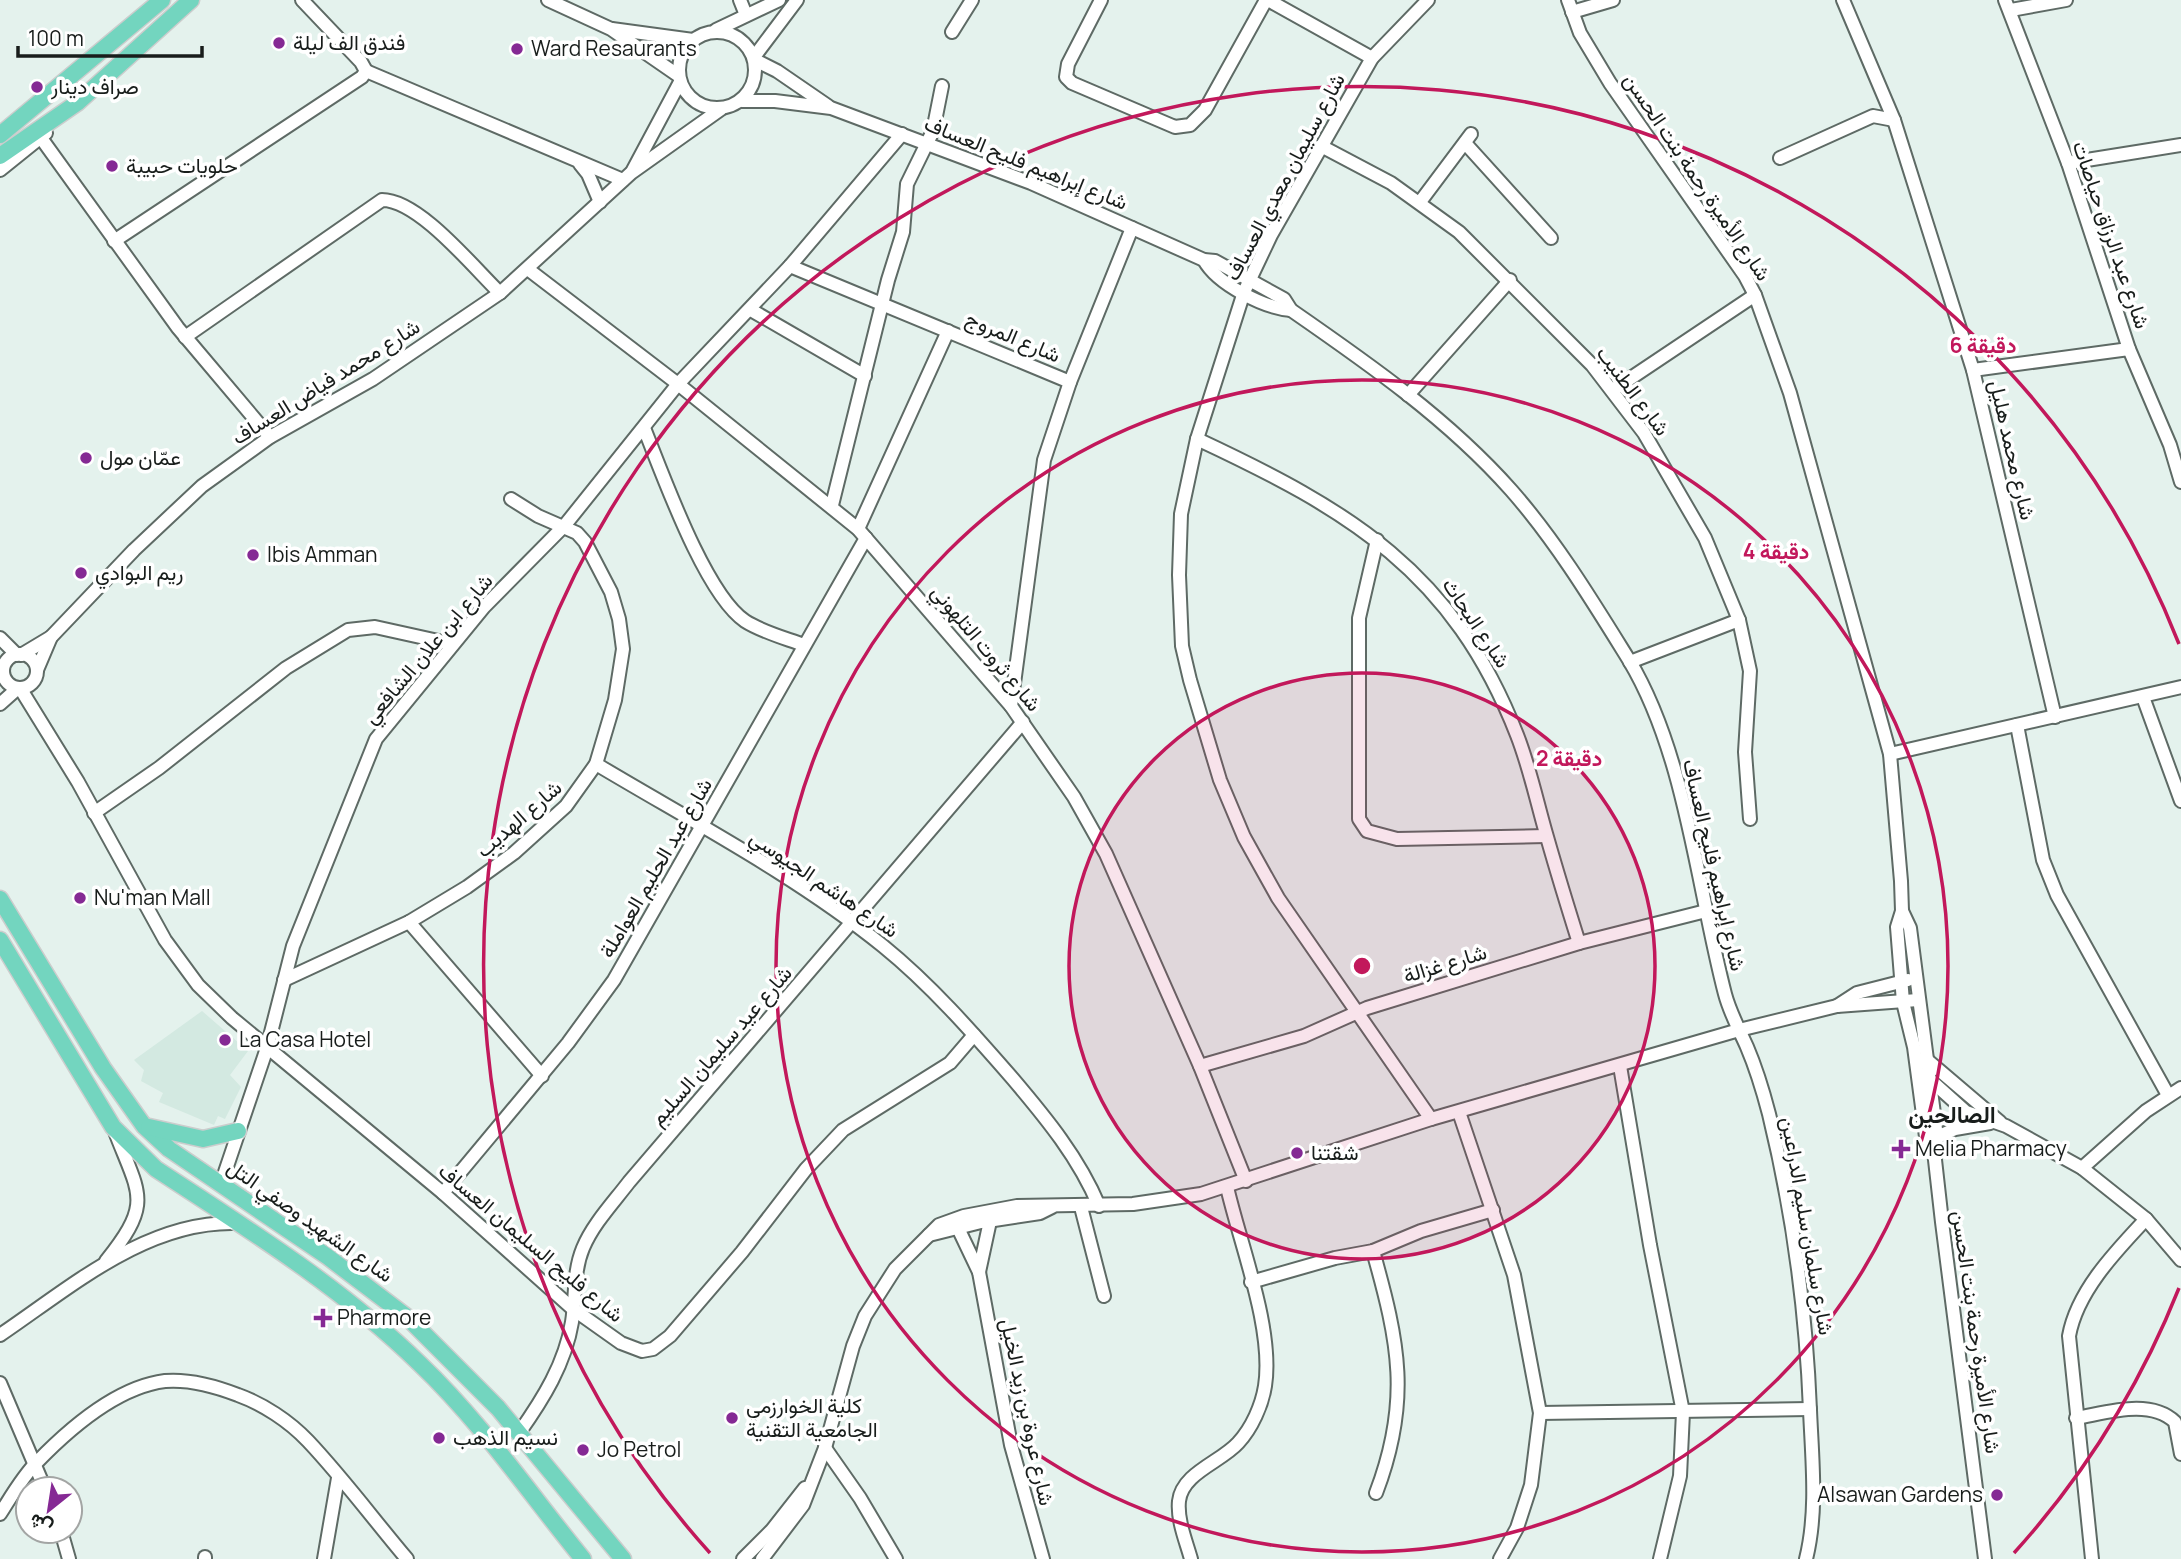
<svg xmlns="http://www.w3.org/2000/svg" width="2181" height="1559" viewBox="0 0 2181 1559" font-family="Manrope,Vazirmatn,sans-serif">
<rect width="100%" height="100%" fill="#e4f2ed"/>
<polygon fill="#d3e9e1" points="202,1011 248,1051 230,1075 241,1087 225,1119 218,1116 214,1125 159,1102 163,1093 141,1081 144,1070 134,1060"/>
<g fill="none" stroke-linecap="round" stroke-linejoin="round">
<g stroke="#5e6a65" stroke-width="16">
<g id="minor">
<polyline points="548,0 611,29 679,76"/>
<polyline points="740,0 746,15"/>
<polyline points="1101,0 1068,64 1066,77 1072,83 1175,127 1190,125 1205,110 1266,0"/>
<polyline points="1268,0 1372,58"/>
<polyline points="1428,0 1372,58 1271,235 1244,292 1197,439 1181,514 1179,575 1182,646 1190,680 1220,780 1244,837 1278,898 1431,1119"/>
<polyline points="1568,0 1580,33 1610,83 1745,276 1755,295 1790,393 1890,754 1901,881 1902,911 1897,927 1903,1002 1914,1047 1926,1137 1934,1151"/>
<polyline points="1843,0 1894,120 1973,370 2055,717"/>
<polyline points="2005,0 2068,163 2129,349 2170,445 2181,482"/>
<polyline points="2011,10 2066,0"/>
<polyline points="1572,12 1613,0"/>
<polyline points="612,29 693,40"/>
<polyline points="716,30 779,0"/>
<circle cx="717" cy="70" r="38"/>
<polyline points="952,32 972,0"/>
<polyline points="754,57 797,0"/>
<polyline points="755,60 777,71 828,106"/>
<polyline points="366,71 623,180"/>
<path d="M742,101H775L831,108L1031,183L1204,260L1215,261L1284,299L1291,310C1369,364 1448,419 1511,490C1556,541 1593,602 1629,660C1686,755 1697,887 1725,994C1730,1013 1739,1029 1747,1047C1756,1068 1763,1091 1769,1114C1793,1212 1806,1310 1810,1410C1812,1459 1818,1511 1806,1559"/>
<polyline points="41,138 178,328 270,437"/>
<polyline points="1465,143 1551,238"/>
<polyline points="1321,146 1391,183 1459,232 1592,365 1644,433 1705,538 1739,620 1750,671 1745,752 1750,819"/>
<polyline points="1780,158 1873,116 1894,120"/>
<polyline points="2068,163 2181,145"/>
<polyline points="580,164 588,174 600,202"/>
<polyline points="0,170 46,133"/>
<polyline points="633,170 680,82"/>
<polyline points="1420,202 1471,134"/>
<polyline points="114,241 362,77 366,71 361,62 302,0"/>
<path d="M1204,260C1217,284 1264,308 1291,310"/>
<polyline points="790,266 1070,382"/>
<polyline points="529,270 678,384 858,529 1011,706 1074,797 1106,854 1200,1066 1246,1181"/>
<polyline points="751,310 865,376"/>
<path d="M185,337L382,200C419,200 473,267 500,293"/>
<polyline points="1973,370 2129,349"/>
<polyline points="1613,390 1755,295"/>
<polyline points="1408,395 1510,280"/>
<path d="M644,428C663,475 705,594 745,621C762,632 785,638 804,645"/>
<path d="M1197,439C1349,510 1453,571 1517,735C1530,768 1537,803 1547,837C1557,872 1568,908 1579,943"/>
<polyline points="832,505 888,280 903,232 907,184 933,131 942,86"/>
<polyline points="858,529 948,331"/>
<polyline points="1377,540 1359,618 1359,819 1367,831 1397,839 1546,836"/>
<polyline points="0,638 17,655"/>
<circle cx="20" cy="671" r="17"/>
<polyline points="21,655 51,637"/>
<polyline points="1630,662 1739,620"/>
<polyline points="37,670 51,637 134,550 202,486 270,437 373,379 500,293 631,173 721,109"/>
<polyline points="20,688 78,782 165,940 198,985 232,1018 443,1193 573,1309 621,1343 642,1351 653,1349 670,1336 742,1252 806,1169 843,1130 950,1063 974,1035"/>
<polyline points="2143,697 2181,801"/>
<polyline points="0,704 18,688"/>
<polyline points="1011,706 1044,460 1070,382 1132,228"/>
<polyline points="2017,725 2043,860 2057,895 2168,1095"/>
<polyline points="1890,754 2181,687"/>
<path d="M596,764C693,822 795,875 883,946C930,984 973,1033 1013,1079C1046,1118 1079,1158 1099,1206"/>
<polyline points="94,813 159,768 286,668 348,630 375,627 452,644"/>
<polyline points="1902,911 1910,928 1937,1137 1934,1151 1942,1222 1985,1559"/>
<polyline points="409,922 542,1076"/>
<polyline points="284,980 409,922 467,887 514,853 566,806 596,764 615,700 623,649 619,619 611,592 585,542 577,533 538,516 511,499"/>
<polyline points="1837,1006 1857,993 1908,980"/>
<polyline points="1926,1059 2000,1122"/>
<polyline points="1200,1066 1304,1036 1367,1008 1579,943 1706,911"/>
<polyline points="1620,1066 1650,1245 1683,1412 1680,1476 1660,1559"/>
<polyline points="1927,1077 1966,1112 2006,1126 2082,1168 2146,1219 2181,1260"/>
<polyline points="1459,1112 1514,1275 1540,1413 1531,1485 1517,1528 1500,1559"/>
<polyline points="1937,1137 1955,1129 1990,1123"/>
<polyline points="2082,1168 2146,1111 2181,1088"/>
<polyline points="221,1184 267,1048 293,946 376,739 484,607 565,525 678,384 790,266 902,134"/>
<polyline points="443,1193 568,1043 614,980 866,538"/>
<polyline points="1081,1207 1104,1296"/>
<polyline points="958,1228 979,1272 1011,1445 1043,1559"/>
<polyline points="929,1235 981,1222 1040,1213 1052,1207"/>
<path d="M1373,1251C1399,1343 1411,1401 1376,1493"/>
<path d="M106,1261C154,1201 139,1195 114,1129"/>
<polyline points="979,1272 990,1221"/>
<polyline points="1251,1282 1335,1258 1373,1251 1421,1231 1493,1210"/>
<path d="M0,1335C71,1287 147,1220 237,1223"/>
<polyline points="0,1383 45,1489"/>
<polyline points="1540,1413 1810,1409"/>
<path d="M2076,1418C2106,1413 2150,1398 2175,1422L2181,1454"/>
<path d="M519,1433C543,1399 565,1364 572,1322C576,1297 573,1272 583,1248C593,1224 613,1203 629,1182L1023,722"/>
<polyline points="825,1448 860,1498 896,1559"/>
<path d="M0,1514C11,1497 22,1477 37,1462C69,1429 117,1387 165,1381C190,1379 215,1386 238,1395C263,1404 289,1421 308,1441C343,1478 374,1520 407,1559"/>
<polyline points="61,1531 69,1559"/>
<polyline points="205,1557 205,1559"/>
<polyline points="324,1559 338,1478"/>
<polyline points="743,1559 772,1530 805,1488"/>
<polyline points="762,1559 803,1505 825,1448 853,1346 865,1316 895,1269 939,1225 964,1216 1017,1206 1133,1204 1201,1194 1431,1119 1739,1030 1837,1006 1918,1000"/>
<path d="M1191,1559C1186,1541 1177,1520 1179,1501C1182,1473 1221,1462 1238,1443C1252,1428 1262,1405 1265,1386C1274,1329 1240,1244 1227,1187"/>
<path d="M2092,1559L2069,1336C2077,1291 2116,1251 2146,1219"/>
</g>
</g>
<g stroke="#cccdcd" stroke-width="19">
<g id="major">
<polyline points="0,135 162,0"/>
<polyline points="0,156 77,103 191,0"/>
<polyline points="0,899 103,1068 144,1126 169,1149 328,1257 407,1317 498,1408 623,1559"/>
<path d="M0,940L113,1127L156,1169C248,1229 341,1287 420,1364C481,1422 530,1494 583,1559"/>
<polyline points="149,1127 203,1139 238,1131"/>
</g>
</g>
<use href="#minor" stroke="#fff" stroke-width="12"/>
<use href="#major" stroke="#73d5bf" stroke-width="16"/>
</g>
<circle cx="1362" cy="966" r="293" fill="#c2185b" fill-opacity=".12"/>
<g fill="none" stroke="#c2185b" stroke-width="3.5">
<circle cx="1362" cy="966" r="293"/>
<circle cx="1362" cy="966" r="586"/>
<path d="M2179 1288A878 878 0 0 1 2014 1553M710 1553A878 878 0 1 1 2179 644"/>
</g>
<g fill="#852994" stroke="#fff" stroke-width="2.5">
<circle cx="279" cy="43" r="7"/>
<circle cx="517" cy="49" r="7"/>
<circle cx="37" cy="87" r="7"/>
<circle cx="112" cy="166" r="7"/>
<circle cx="86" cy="458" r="7"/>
<circle cx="253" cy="555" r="7"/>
<circle cx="81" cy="573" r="7"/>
<circle cx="80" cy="898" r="7"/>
<circle cx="225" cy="1040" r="7"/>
<path d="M1897.5 1138.5h7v7h7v7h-7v7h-7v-7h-7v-7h7z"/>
<circle cx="1297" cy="1153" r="7"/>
<path d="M319.5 1307.5h7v7h7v7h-7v7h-7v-7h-7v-7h7z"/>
<circle cx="732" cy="1418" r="7"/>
<circle cx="439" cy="1438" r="7"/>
<circle cx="583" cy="1450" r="7"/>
<circle cx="1997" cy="1495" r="7"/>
</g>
<g text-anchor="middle" stroke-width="7" stroke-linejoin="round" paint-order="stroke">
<g font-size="21" fill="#181d1b" stroke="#fff" text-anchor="start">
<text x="293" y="50">فندق الف ليلة</text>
<text x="531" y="56">Ward Resaurants</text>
<text x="51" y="94">صراف دينار</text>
<text x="126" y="173">حلويات حبيبة</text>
<text x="100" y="465">عمّان مول</text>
<text x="267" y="562">Ibis Amman</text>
<text x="95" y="580">ريم البوادي</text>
<text x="94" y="905">Nu'man Mall</text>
<text x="239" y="1047">La Casa Hotel</text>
<text x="1915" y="1156">Melia Pharmacy</text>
<text x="1311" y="1160">شقتنا</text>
<text x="337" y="1325">Pharmore</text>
<text x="746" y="1413">كلية الخوارزمي<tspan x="746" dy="24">الجامعية التقنية</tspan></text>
<text x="453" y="1445">نسيم الذهب</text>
<text x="597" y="1457">Jo Petrol</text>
<text x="1983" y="1502" text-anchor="end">Alsawan Gardens</text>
</g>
<g font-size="21" fill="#181d1b" stroke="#fff">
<text transform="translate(1026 163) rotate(22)" y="7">شارع إبراهيم فليح العساف</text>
<text transform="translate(1285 177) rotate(-62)" y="7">شارع سليمان معدي العساف</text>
<text transform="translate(1697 177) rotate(56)" y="7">شارع الأميرة رحمة بنت الحسن</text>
<text transform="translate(2111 235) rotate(71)" y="7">شارع عبد الرزاق حياصات</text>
<text transform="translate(1013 337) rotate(23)" y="7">شارع المروج</text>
<text transform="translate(326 382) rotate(-32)" y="7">شارع محمد فياض العساف</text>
<text transform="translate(1633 391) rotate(53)" y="7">شارع الطنيب</text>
<text transform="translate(2012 450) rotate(77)" y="7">شارع محمد هليل</text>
<text transform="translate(1476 623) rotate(56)" y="7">شارع البحاث</text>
<text transform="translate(986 648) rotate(50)" y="7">شارع ثروت التلهوني</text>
<text transform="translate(428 649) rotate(-50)" y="7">شارع ابن علان الشافعي</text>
<text transform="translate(519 819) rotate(-41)" y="7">شارع الهديب</text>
<text transform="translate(1714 865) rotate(77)" y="7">شارع إبراهيم فليح العساف</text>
<text transform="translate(656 868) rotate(-60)" y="7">شارع عبد الحليم العواملة</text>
<text transform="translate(824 884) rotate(34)" y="7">شارع هاشم الجيوسي</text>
<text transform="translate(1445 964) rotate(-17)" y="7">شارع غزالة</text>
<text transform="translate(721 1046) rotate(-49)" y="7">شارع عيد سليمان السليم</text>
<text transform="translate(310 1221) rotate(35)" y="7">شارع الشهيد وصفي التل</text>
<text transform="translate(1807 1226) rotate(80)" y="7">شارع سلمان سليم الدراعين</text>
<text transform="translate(531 1243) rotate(40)" y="7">شارع فليح السليمان العساف</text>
<text transform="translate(1976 1332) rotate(82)" y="7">شارع الأميرة رحمة بنت الحسن</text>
<text transform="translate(1027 1412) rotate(78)" y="7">شارع عروة بن زيد الخيل</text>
</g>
<g font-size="23" font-weight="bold" fill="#181d1b" stroke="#fff">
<text x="1952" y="1123">الصالحين</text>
</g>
</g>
<circle cx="1362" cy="966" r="10" fill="#c2185b" stroke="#fff" stroke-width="3.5"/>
<g font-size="21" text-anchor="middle" font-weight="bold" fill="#c2185b" stroke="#fff" stroke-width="7" stroke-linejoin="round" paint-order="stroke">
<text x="1983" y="353">6 دقيقة</text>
<text x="1776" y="559">4 دقيقة</text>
<text x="1569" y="766">2 دقيقة</text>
</g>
<g transform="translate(49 1510) rotate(210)"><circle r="33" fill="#ffffff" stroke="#a3a5a4" stroke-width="2"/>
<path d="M0-5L12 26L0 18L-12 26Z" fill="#852994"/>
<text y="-10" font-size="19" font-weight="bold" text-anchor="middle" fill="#181d1b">ش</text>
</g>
<path d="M18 46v10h184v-10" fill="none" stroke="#181d1b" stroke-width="3.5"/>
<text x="28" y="46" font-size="21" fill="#181d1b" stroke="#ffffff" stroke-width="5" paint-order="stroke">100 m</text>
</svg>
